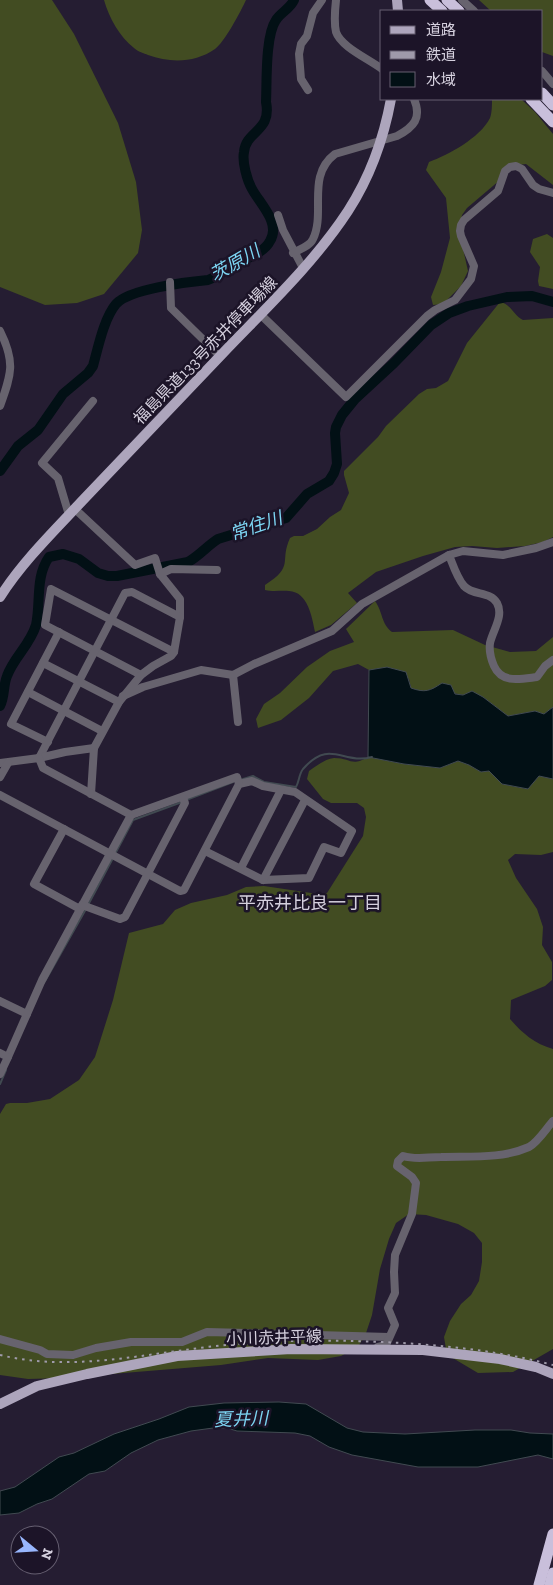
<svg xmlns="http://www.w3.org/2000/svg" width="553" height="1585" viewBox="0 0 553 1585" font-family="'Zilla Slab','Noto Sans JP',serif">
<rect width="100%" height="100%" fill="#251d32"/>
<g fill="#424c22">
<polygon points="0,0 52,0 74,34 118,123 136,182 142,230 138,253 104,294 77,303 45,305 0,287"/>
<path d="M104,0H246C241,11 224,43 215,49C195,63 170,63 148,55C144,53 138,52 134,48C120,37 109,18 104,0Z"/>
<polygon points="479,0 553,0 553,56 542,52 542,11 491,11"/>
<path d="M492,99H521L535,112L553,134V185L526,164L510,166L500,180L467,208L462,215L459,231L468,271L461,286L443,304L433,305L431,297L441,272L450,238L446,198L426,170L429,162C448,155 480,138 490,118C492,113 492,105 492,99Z"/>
<polygon points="547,234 553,238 553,289 539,286 538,281 540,267 530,252 533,239"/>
<path d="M500,302C510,303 514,316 523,320L553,318V537L543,542L525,546L497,548L472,546L455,547L423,556L376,572L348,593L357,603L331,625L315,632C312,617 308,592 289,591C281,590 274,592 265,590V585C295,566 279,562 290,538L294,536H303L317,529L330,517L341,510L349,493L344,475V471L378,437L386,426L419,394L427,389L436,388L448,381L467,343Z"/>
<path d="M375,601C383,612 381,624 392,632L453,630L485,645L510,652L536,651L553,637V707L544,714L535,711L508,716L483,697L463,695L433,689L422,692L411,688L409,679L387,667L369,670L358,664L333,671L309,698L281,720L258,728L256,719L264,704L280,693L307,667L330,651L354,642L346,629Z"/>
<path d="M368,757L404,764L440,768L458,761L469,765L481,772L489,771L502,784L527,789L539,776L553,779V852L541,855L515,854L508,860L516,878L537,909L543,927L542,945L552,962V980L545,986L511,1000L510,1019C522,1033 535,1044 553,1049V1349L513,1372L478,1373L451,1357L446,1349L444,1337L450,1321L461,1304L471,1295L479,1281L482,1262V1243L474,1233L458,1224L426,1215L409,1214L396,1223L389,1239L380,1269L372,1315L366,1333L358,1347L341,1356L318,1360L268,1358L221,1365L63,1378L28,1379L0,1375V1114L6,1104L10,1103H27L50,1099L79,1080L95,1057L113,1000L129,933L163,924L175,910L191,903L227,895L246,887L264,886L318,894L327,893L363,836L366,817L364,808L357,803H331L323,799L307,779L309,771C316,766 325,759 334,758C351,758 351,767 368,757Z"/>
</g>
<g fill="#021015" stroke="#414a51">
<path d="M387,667L406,672L411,688C425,693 430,691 442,683L451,685L455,694L463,695L472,691L483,697L508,716L535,711L544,714L553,707V779L539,776L528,789L502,784L489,771L481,772L469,765L458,761L440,768L404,764L368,757L369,670Z"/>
<polygon points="279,1402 306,1404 347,1428 363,1432 405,1434 475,1430 511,1430 530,1433 553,1434 553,1459 538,1455 478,1467 418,1467 352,1455 329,1447 310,1436 295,1433 237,1431 227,1428 213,1428 191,1431 158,1440 131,1453 105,1471 89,1474 52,1499 37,1504 19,1513 0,1515 0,1491 15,1487 59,1457 74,1453 114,1434 159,1419 189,1407 224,1403"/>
</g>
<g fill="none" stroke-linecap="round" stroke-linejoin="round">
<g stroke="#414a51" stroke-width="2">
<path d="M240,780L253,776L264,782L296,787C299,782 299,774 303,769C330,738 343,765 372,757"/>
<polyline points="186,800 233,782"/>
<polyline points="115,854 133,820 182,802"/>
<polyline points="88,905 113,858"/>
<polyline points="44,983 86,909"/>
<polyline points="0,1084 6,1070"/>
</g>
<g stroke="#021015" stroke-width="10">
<path d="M0,471L18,446L38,430L63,394L88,373L93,366C98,348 104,318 116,304C129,289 187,282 208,280C220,275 231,267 242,261C252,256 265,251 270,241C281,223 260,204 252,189C247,180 242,162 244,152C246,130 272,132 266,102C267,83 265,36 276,20C281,12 290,9 294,0"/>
<path d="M0,706C5,696 3,686 7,676C14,657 30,645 36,625C41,602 35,577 49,557L63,554L79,559L98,573L108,576H117L188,562C199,556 207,546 218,539L286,518L307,494L329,481L334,473L337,464L335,433L336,427L342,415L355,399L394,363L431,325L449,313L468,306L507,297L532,296L553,302"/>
</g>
<g stroke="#67636e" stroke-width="8">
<path d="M336,0C335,9 334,23 336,32C341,47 369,59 382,69"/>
<polyline points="462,0 474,11"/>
<polyline points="542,71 553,84"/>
<polyline points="308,90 301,79 299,54 301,44 307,36 313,13 322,0"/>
<polyline points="278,215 283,230 303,268"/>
<path d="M293,253C300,249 310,246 313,239C326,212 306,176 335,154L397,136C414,127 422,118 414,99"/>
<polyline points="170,282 171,308 220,356"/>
<polyline points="260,314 346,397 427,316 435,310 455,300 471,279 474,266 461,236 460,231 461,225 464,220 498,191 505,171 510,167 516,166 522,169 533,185 539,189 553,193"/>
<path d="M0,331C16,363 11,375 0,406"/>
<polyline points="75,509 135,565 155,558 160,574 180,599 180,617"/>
<polyline points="69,515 58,478 42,463 93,401"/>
<path d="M449,555C453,565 457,578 464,586C473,596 490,591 497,603C504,616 493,630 490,643C489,650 491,659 494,666C502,684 521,679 537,677L545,666L553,660"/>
<polyline points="160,574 171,569 217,570"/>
<polyline points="43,663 119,702"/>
<polyline points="141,675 45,625 51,589 174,652"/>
<polyline points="233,675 238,722"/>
<polyline points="28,692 102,731"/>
<polyline points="123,696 143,687 201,670 233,675 254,664 332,631 362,604 449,555 463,551 503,555 536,548 553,542"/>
<polyline points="48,742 11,724 59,632"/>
<polyline points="39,758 125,593 132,592 180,617 174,652 171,656 153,666 141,675 119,702 94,748"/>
<polyline points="39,758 65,752 94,748 91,794"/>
<polyline points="0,763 39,758 43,768 131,815 42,980 8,1057"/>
<polyline points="0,777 8,763"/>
<polyline points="0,795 180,891 184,890 239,784 252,781 263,786 295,792 352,831 341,853 324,847 309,878 263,880"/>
<polyline points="131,815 237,777 239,784"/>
<polyline points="64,829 34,884 80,909"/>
<polyline points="205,851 263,880 305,800"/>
<polyline points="241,868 281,790"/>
<polyline points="82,905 120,919 125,917 185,803 183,798"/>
<polyline points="0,1001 27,1014"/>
<polyline points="0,1053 8,1057 0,1074"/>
<polyline points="0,1339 40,1350 47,1354 73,1355 96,1348 131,1342 182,1342 207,1332 389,1337"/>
<path d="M378,1347L386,1345L395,1325L388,1308L395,1293L394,1272L395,1255L412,1214L416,1183L412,1177L397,1166L398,1161L403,1156C416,1160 427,1157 441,1157C470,1156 502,1159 529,1147C538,1142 546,1129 553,1121"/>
</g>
<g stroke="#ada5bc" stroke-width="10">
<polyline points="397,0 398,11"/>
<path d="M0,597C23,561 55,530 83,500C130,451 177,401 224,352C267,307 314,263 348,211C370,177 384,137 391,99"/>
<polyline points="0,1404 37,1386 87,1374 177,1356 291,1349 423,1350 500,1359 536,1367 553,1374"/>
</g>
<g stroke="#c9bfdb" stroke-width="11">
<polyline points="430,0 442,11"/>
<polyline points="447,0 459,11"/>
<polyline points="542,93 553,105"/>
<polyline points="531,99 553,122"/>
<polyline points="539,1585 553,1534"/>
<polyline points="550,1585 553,1573"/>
</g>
<path stroke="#9f9aaa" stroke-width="2" stroke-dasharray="2.5 5" stroke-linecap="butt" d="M0,1355C75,1373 151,1352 226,1345C268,1341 312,1340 354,1341C422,1343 488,1348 553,1365"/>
</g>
<g text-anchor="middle" stroke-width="5" stroke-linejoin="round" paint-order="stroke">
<g font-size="16" fill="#d5d0de" stroke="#1c1428">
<text transform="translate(205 350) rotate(-46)" y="6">福島県道133号赤井停車場線</text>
<text transform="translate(274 1337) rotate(-2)" y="6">小川赤井平線</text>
</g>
<g font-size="18" font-style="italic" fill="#7dd6f4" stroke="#1c1428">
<text transform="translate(235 263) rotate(-30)" y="6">茨原川</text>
<text transform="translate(256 526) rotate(-19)" y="6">常住川</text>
<text transform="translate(241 1419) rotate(-2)" y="6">夏井川</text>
</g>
<g font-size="18" fill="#d5d0de" stroke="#1c1428">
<text x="310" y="909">平赤井比良一丁目</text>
</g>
</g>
<rect x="380" y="10" width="162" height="90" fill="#1c1428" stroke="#665f71"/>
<rect x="390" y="26" width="25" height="8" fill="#ada5bc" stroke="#665f71"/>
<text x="426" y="35" font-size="15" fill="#d5d0de">道路</text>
<rect x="390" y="51" width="25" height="8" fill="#9f9aaa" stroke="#665f71"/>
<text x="426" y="60" font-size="15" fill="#d5d0de">鉄道</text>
<rect x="390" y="72" width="25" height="15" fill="#021015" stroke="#665f71"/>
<text x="426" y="85" font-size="15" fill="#d5d0de">水域</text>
<g transform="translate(35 1550) rotate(108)"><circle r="24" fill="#1c1428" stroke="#665f71"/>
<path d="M0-4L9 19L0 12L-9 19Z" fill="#98b6fd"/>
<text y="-8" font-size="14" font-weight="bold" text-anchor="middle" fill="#d5d0de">N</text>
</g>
</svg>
